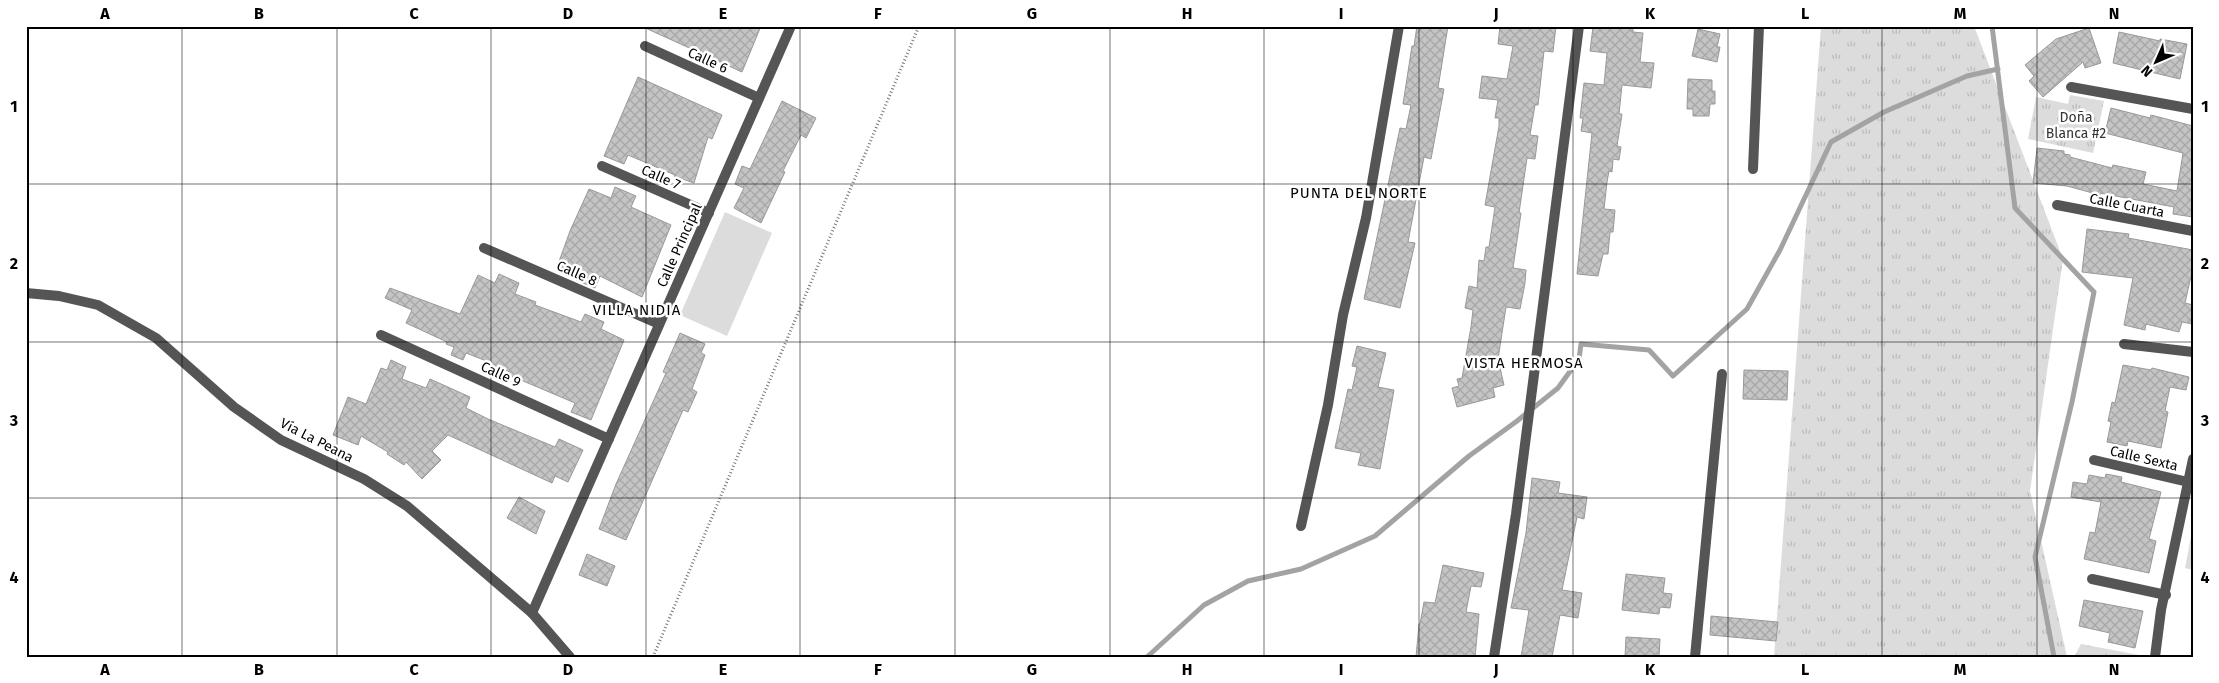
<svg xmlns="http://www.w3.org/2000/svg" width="2219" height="683" viewBox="0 0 2219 683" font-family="'Fira Sans',sans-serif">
<defs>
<pattern id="grass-tufts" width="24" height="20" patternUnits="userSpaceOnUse" patternTransform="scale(1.25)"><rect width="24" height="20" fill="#dcdcdc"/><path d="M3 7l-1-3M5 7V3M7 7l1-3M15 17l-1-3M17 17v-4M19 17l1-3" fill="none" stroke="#bbb"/></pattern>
<pattern id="building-cross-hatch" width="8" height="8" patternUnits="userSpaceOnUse" patternTransform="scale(1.25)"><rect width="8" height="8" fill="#c4c4c4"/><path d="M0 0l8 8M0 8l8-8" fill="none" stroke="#a7a7a7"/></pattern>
</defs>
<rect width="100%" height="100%" fill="#fff"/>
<g fill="url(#grass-tufts)">
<polygon points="1821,26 1974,26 2063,259 2030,491 2067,657 1774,657"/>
<polygon points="2070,95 2104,101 2093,153 2028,139 2036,97 2068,104"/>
<polygon points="2193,526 2193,570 2185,568"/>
<polygon points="2081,644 2149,657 2074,657"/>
</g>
<polygon fill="#dcdcdc" points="725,212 772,233 727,336 680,315"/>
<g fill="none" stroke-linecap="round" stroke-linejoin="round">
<g stroke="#a3a3a3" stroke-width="5">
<polyline points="1992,26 2015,208 2094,292 2072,402 2035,557 2054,657"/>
<polyline points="1147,657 1204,605 1248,581 1301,569 1375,536 1469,456 1517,421 1558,388 1579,359 1581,344 1649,350 1673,376 1747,309 1780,250 1831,142 1884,112 1967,76 1998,69"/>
</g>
</g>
<g fill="url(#building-cross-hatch)" stroke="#999">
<polygon points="641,26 761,26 742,72"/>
<polygon points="1417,26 1448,26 1438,88 1444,89 1431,159 1424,157 1408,242 1415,243 1400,308 1364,299 1400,128 1406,129 1411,105 1403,104 1412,46 1414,46"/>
<polygon points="1500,26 1556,26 1553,52 1544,51 1538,105 1535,105 1530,135 1538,136 1535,159 1527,158 1519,213 1521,213 1513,268 1526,270 1525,283 1520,309 1506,307 1498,359 1504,385 1493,388 1495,397 1457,407 1452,388 1459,386 1457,379 1462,378 1471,327 1473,310 1465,308 1469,286 1477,288 1479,260 1484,261 1486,247 1489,247 1495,207 1485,205 1499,126 1499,118 1495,118 1498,100 1479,98 1482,76 1507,79 1513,46 1498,44"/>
<polygon points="1608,26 1633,26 1633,32 1643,33 1640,62 1654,63 1651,88 1622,85 1619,114 1622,114 1617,146 1621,147 1619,160 1613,159 1612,172 1609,171 1607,182 1604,209 1615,210 1613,232 1610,232 1608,254 1603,254 1598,276 1577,274 1592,133 1581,131 1583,118 1580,118 1584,83 1604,85 1607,53 1590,51 1593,27 1607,28"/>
<polygon points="2089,28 2101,63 2085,68 2083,62 2043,97 2029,81 2034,76 2025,65 2056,39"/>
<polygon points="1698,29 1720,34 1717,47 1720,47 1717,62 1692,56"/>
<polygon points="2119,32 2160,41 2160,39 2187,44 2180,79 2113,63"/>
<polygon points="638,77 722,115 712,139 708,137 694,183 674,176 675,175 628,155 624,164 604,156"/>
<polygon points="1688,79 1712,80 1712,91 1715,91 1715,104 1710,104 1709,116 1693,116 1693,109 1687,109"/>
<polygon points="782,101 816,118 806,138 801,135 783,171 785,172 761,223 734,208 744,188 735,184 742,166 750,169"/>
<polygon points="2111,108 2150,118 2151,115 2193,126 2193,217 2173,214 2174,207 2100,193 2100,195 2067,186 2033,183 2037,148 2064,151 2064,154 2070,155 2070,157 2112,168 2113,165 2146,172 2143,184 2177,191 2183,153 2105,133"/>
<polygon points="615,187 636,196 631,207 671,225 642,297 600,276 595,288 576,280 578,275 557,267 570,231 589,189 611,198"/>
<polygon points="2087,229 2129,234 2128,238 2193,250 2193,267 2185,303 2193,305 2193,324 2182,322 2179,332 2146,324 2145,330 2124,325 2133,278 2082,272"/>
<polygon points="499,274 519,283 515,294 536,302 535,305 581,322 585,314 604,322 601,329 624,340 591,420 571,412 575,403 509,375 510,372 489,364 489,362 466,353 463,360 451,355 454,347 446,344 447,342 406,323 412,310 385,298 390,288 460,314 478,275 495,283"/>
<polygon points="680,333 705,344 701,353 705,355 692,389 697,392 688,412 683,410 626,540 599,529 616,484 666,373 663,372"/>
<polygon points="1357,346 1386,353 1378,387 1394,390 1380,469 1358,465 1361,453 1335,448 1348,389 1352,390 1357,367 1352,366"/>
<polygon points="391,360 406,367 402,379 426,388 430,379 470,397 466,408 488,419 555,447 559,439 583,450 568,482 555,476 552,483 448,435 432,451 441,460 422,479 406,462 404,465 387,454 388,452 361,436 358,445 333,435 348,397 366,404 381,368 387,370"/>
<polygon points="2123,365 2151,370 2152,368 2189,377 2186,390 2170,387 2165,411 2168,412 2161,448 2128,441 2127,446 2107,442 2111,422 2108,421 2112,402 2115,403"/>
<polygon points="1744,370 1788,371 1787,400 1743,399"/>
<polygon points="2106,474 2122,477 2121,482 2161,492 2149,539 2156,541 2149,573 2084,559 2090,532 2095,533 2101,502 2071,497 2073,482 2087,484 2089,475 2105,478"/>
<polygon points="1532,478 1560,482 1558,493 1587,497 1584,519 1577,517 1562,590 1582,593 1578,618 1560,615 1552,657 1521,657 1529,610 1511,608 1526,533"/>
<polygon points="519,497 545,511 536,534 507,518"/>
<polygon points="587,554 615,566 607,586 579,575"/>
<polygon points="1443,565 1484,573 1481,587 1471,586 1466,612 1479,614 1475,657 1416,657 1419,624 1420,624 1424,602 1435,603"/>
<polygon points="1626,574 1665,578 1663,593 1672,594 1670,608 1660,607 1659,614 1622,610"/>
<polygon points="2084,600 2143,611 2135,648 2108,642 2110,633 2079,626"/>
<polygon points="1711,616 1778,622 1776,641 1710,635"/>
<polygon points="1626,637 1660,639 1659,657 1625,657"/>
</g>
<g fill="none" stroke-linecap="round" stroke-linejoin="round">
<polyline stroke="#777" stroke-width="3" stroke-dasharray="1 2.5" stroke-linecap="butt" points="653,657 919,26"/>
<g stroke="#555" stroke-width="10">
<polyline points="645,46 759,98"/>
<polyline points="2071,87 2193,109"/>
<polyline points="602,166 709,213"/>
<polyline points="1753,169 1759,26"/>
<polyline points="2057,205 2193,231"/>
<polyline points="484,248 659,324"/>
<polyline points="381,335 609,439"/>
<polyline points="2124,344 2193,352"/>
<polyline points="2094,460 2188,482"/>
<polyline points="1301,526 1328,405 1343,315 1366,218 1399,26"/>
<polyline points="2092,579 2166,595"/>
<polyline points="532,613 791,26"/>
<polyline points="1494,657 1516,514 1579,26"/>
<polyline points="1695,657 1722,374"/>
<polyline points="2155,657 2161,610 2193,459"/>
</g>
<polyline stroke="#555" stroke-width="10" points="26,293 59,296 98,305 156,338 234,407 281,440 364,479 407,506 532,613 570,657"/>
</g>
<path fill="none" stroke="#000" stroke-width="1" stroke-opacity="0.55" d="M182,26V657M337,26V657M491,26V657M646,26V657M800,26V657M955,26V657M1110,26V657M1264,26V657M1419,26V657M1573,26V657M1728,26V657M1882,26V657M2037,26V657M26,184H2193M26,342H2193M26,498H2193"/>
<g text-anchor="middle" stroke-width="5" stroke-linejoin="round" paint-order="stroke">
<g font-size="14" fill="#000" stroke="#fff">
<text transform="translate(708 60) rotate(25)" y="5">Calle 6</text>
<text transform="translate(661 177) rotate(24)" y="5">Calle 7</text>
<text transform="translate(2127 205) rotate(11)" y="5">Calle Cuarta</text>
<text transform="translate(679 245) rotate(-66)" y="5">Calle Principal</text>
<text transform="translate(577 273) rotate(24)" y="5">Calle 8</text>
<text transform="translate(501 374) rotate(25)" y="5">Calle 9</text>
<text transform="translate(317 440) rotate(27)" y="5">Vía La Peana</text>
<text transform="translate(2144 458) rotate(13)" y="5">Calle Sexta</text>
</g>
<g font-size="14" fill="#333" stroke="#fff">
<text x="2076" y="122">Doña<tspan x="2076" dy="16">Blanca #2</tspan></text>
</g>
<g font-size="15" letter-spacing="1" fill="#000" stroke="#fff">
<text x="1359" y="198">PUNTA DEL NORTE</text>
<text x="637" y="315">VILLA NIDIA</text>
<text x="1524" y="368">VISTA HERMOSA</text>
</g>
</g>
<rect width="2219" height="683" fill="none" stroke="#ffffff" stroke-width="55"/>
<g transform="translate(2156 62) rotate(225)" stroke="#ffffff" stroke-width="4" paint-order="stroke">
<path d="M0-4L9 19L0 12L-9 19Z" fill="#000000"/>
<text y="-8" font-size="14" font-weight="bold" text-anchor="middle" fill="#000000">N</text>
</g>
<rect x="28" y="28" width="2164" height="628" fill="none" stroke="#000" stroke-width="2"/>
<g font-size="16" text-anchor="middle" font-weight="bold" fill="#000">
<text x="105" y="19">A</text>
<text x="259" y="19">B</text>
<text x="414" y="19">C</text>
<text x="568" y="19">D</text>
<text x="723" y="19">E</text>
<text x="878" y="19">F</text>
<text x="1032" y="19">G</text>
<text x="1187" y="19">H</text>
<text x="1341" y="19">I</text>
<text x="1496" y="19">J</text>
<text x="1650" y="19">K</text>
<text x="1805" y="19">L</text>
<text x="1960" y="19">M</text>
<text x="2114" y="19">N</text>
<text x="14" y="112">1</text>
<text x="2205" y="112">1</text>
<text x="14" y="269">2</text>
<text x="2205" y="269">2</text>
<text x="14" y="426">3</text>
<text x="2205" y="426">3</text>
<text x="14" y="583">4</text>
<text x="2205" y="583">4</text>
<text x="105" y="675">A</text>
<text x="259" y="675">B</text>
<text x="414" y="675">C</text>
<text x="568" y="675">D</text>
<text x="723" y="675">E</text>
<text x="878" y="675">F</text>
<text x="1032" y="675">G</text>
<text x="1187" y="675">H</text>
<text x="1341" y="675">I</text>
<text x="1496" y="675">J</text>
<text x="1650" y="675">K</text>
<text x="1805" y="675">L</text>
<text x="1960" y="675">M</text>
<text x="2114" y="675">N</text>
</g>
</svg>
